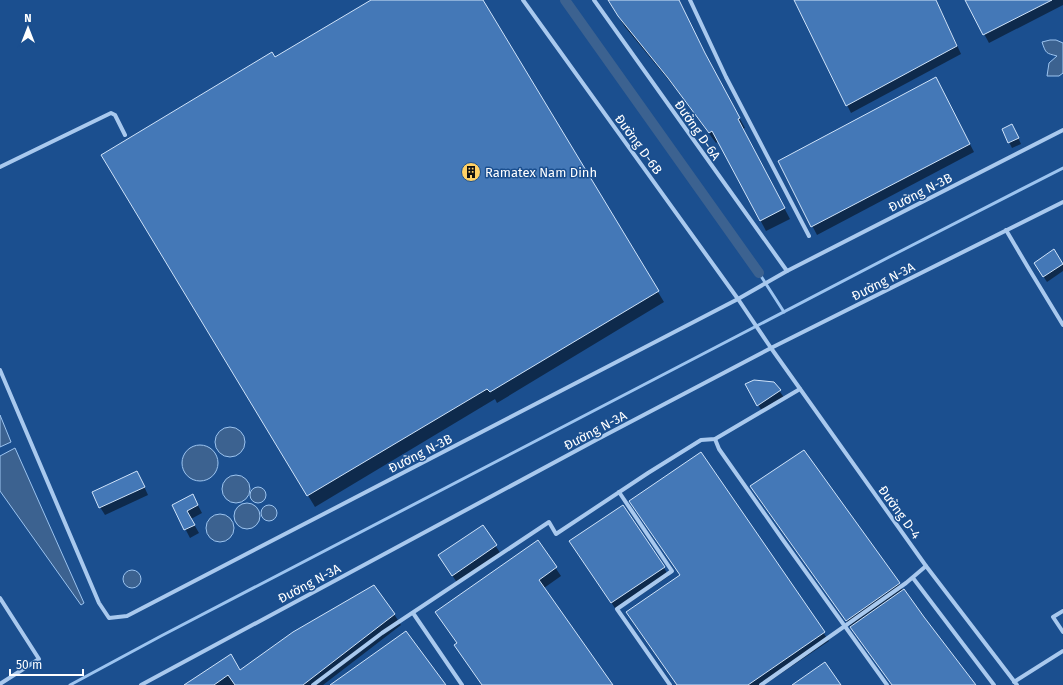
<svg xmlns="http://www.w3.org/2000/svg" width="1063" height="685" viewBox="0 0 1063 685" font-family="'Fira Sans',sans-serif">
<rect width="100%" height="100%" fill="#1b4f8f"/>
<g fill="#3c6290" stroke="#9cc4f0">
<path d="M1050,40H1056L1063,43V73L1059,76H1047L1049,63L1057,56C1046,53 1046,54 1042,42Z"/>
<polygon points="0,415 11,442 0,447"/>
<circle cx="230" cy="442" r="15"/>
<circle cx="200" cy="463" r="18"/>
<polygon points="15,448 84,603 81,605 0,491 0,456"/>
<circle cx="236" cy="489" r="14"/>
<circle cx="258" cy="495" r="8"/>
<circle cx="247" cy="516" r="13"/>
<circle cx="269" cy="513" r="8"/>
<circle cx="220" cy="528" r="14"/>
<circle cx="132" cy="579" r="9"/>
</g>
<g fill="#0007">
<polygon points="373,0 482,0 664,302 497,403 495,399 315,507 108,166 274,59"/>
<polygon points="608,0 679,0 710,65 745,128 743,129 790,219 766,231 719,141 716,143 676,89 625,27"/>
<polygon points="795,0 936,0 961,54 851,113"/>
<polygon points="966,0 1063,0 1063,5 989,43"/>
<polygon points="940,86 974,152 817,235 779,161"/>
<polygon points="1003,130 1015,131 1021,144 1012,148"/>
<polygon points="1053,251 1063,265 1063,271 1047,282 1038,268"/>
<polygon points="774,383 785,399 763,413 746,384"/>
<polygon points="700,453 829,641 764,685 677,685 632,621 681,576"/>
<polygon points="141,480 148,495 105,515 100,507"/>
<polygon points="756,495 899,584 903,590 975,685 892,685"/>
<polygon points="193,496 202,513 191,519 199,533 190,538 173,505"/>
<polygon points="482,526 501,554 458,584 439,556"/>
<polygon points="538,542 561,576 544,588 611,685 482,685 455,645"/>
<polygon points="570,542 664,568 669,576 617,611"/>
<polygon points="394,614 401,625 323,685 187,685 239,671"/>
</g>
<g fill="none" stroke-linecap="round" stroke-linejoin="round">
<g stroke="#9cc4f0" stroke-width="3">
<polyline points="759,273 784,312"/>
<polyline points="70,685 161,636 895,254 1063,168"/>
</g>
<polyline stroke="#3c6290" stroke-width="10" points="565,0 759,273"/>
</g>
<g fill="#4478b7" stroke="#cfe3fa">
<polygon points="371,0 483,0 659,291 490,392 487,389 307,496 101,155 272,52 275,57"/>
<polygon points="608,0 679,0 705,53 740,118 738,119 785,208 760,221 712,131 709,133 668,78 618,16"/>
<polygon points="794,0 936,0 957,46 846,106"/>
<polygon points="965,0 1052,0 983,35"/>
<polygon points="936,77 970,144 811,227 778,161"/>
<polygon points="1012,124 1019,138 1008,143 1002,129"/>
<polygon points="1054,249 1063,264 1043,277 1034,263"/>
<polygon points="754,380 774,382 781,390 757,406 745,384"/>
<polygon points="804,450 900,583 846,621 750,486"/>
<polygon points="701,452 825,632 748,685 677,685 626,612 680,575 629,501"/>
<polygon points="137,471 145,487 99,508 92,492"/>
<polygon points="193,494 198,505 187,511 195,525 184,530 172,505"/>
<polygon points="623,505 665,567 611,603 569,541"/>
<polygon points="483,525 497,545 452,576 438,555"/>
<polygon points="538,540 557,567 539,580 613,685 482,685 454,645 457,643 435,612"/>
<polygon points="374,585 395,614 303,685 235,685 228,675 214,685 184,685 231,654 240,670 293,632"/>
<polygon points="904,589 924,617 976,685 892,685 850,627"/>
<polygon points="406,631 446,685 330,685"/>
<polygon points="825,662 841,685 792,685"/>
</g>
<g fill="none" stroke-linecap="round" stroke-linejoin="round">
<g stroke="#a9c9ee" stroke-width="4">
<polyline points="523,0 738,299 771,348 926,566 1017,685"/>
<polyline points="594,0 787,271"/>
<polyline points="690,0 726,77 809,236"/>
<polyline points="0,167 111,113 115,115 125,135"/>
<polyline points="1006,230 1029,269 1063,325"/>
<polyline points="0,370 99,603 109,618 127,616 738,299 787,271 1063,130"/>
<polyline points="715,439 719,449 783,540 887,685"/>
<polyline points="619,492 672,571 617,609 670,685"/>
<polyline points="913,578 994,685"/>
<polyline points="0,598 39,659 0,684"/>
<polyline points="1063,611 1053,617 1063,632"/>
<polyline points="413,613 462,685"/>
<polyline points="1014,682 1063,651"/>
<polyline points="141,685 596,440 771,348 1063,202"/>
<polyline points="313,685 382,633 549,522 556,534 648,473 701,440 715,439 800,389"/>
<polyline points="761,685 906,583 926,566"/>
</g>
</g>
<defs>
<g id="building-disc" transform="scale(1)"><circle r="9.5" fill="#ffd166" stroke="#1b4f8f"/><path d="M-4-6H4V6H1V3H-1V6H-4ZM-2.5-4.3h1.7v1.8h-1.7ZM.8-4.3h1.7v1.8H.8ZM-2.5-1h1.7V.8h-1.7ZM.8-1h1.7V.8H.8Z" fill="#111"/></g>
</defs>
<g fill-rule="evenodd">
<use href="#building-disc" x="471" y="172"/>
</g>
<g text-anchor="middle" stroke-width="3" stroke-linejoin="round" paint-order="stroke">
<g font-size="13" fill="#fff" stroke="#1b4f8f">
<text transform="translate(698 130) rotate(55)" y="5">Đường D-6A</text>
<text transform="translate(639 144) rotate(54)" y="5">Đường D-6B</text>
<text transform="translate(920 192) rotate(-27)" y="5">Đường N-3B</text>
<text transform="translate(883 281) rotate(-27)" y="5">Đường N-3A</text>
<text transform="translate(595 430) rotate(-28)" y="5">Đường N-3A</text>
<text transform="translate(420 453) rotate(-27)" y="5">Đường N-3B</text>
<text transform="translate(900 512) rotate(54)" y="5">Đường D-4</text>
<text transform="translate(309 583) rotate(-28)" y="5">Đường N-3A</text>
</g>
<g font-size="13" fill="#fff" stroke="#1b4f8f" text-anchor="start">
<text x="485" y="177">Ramatex Nam Dinh</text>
</g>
</g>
<g transform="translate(28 28)" stroke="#1b4f8f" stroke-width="3" paint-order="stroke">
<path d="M0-3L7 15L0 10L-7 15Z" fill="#ffffff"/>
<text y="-6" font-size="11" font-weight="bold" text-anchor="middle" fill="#ffffff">N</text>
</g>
<path d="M10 669v6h73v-6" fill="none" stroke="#ffffff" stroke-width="2"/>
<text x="16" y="669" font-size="12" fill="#ffffff" stroke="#1b4f8f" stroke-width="3" paint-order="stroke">50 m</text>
</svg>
